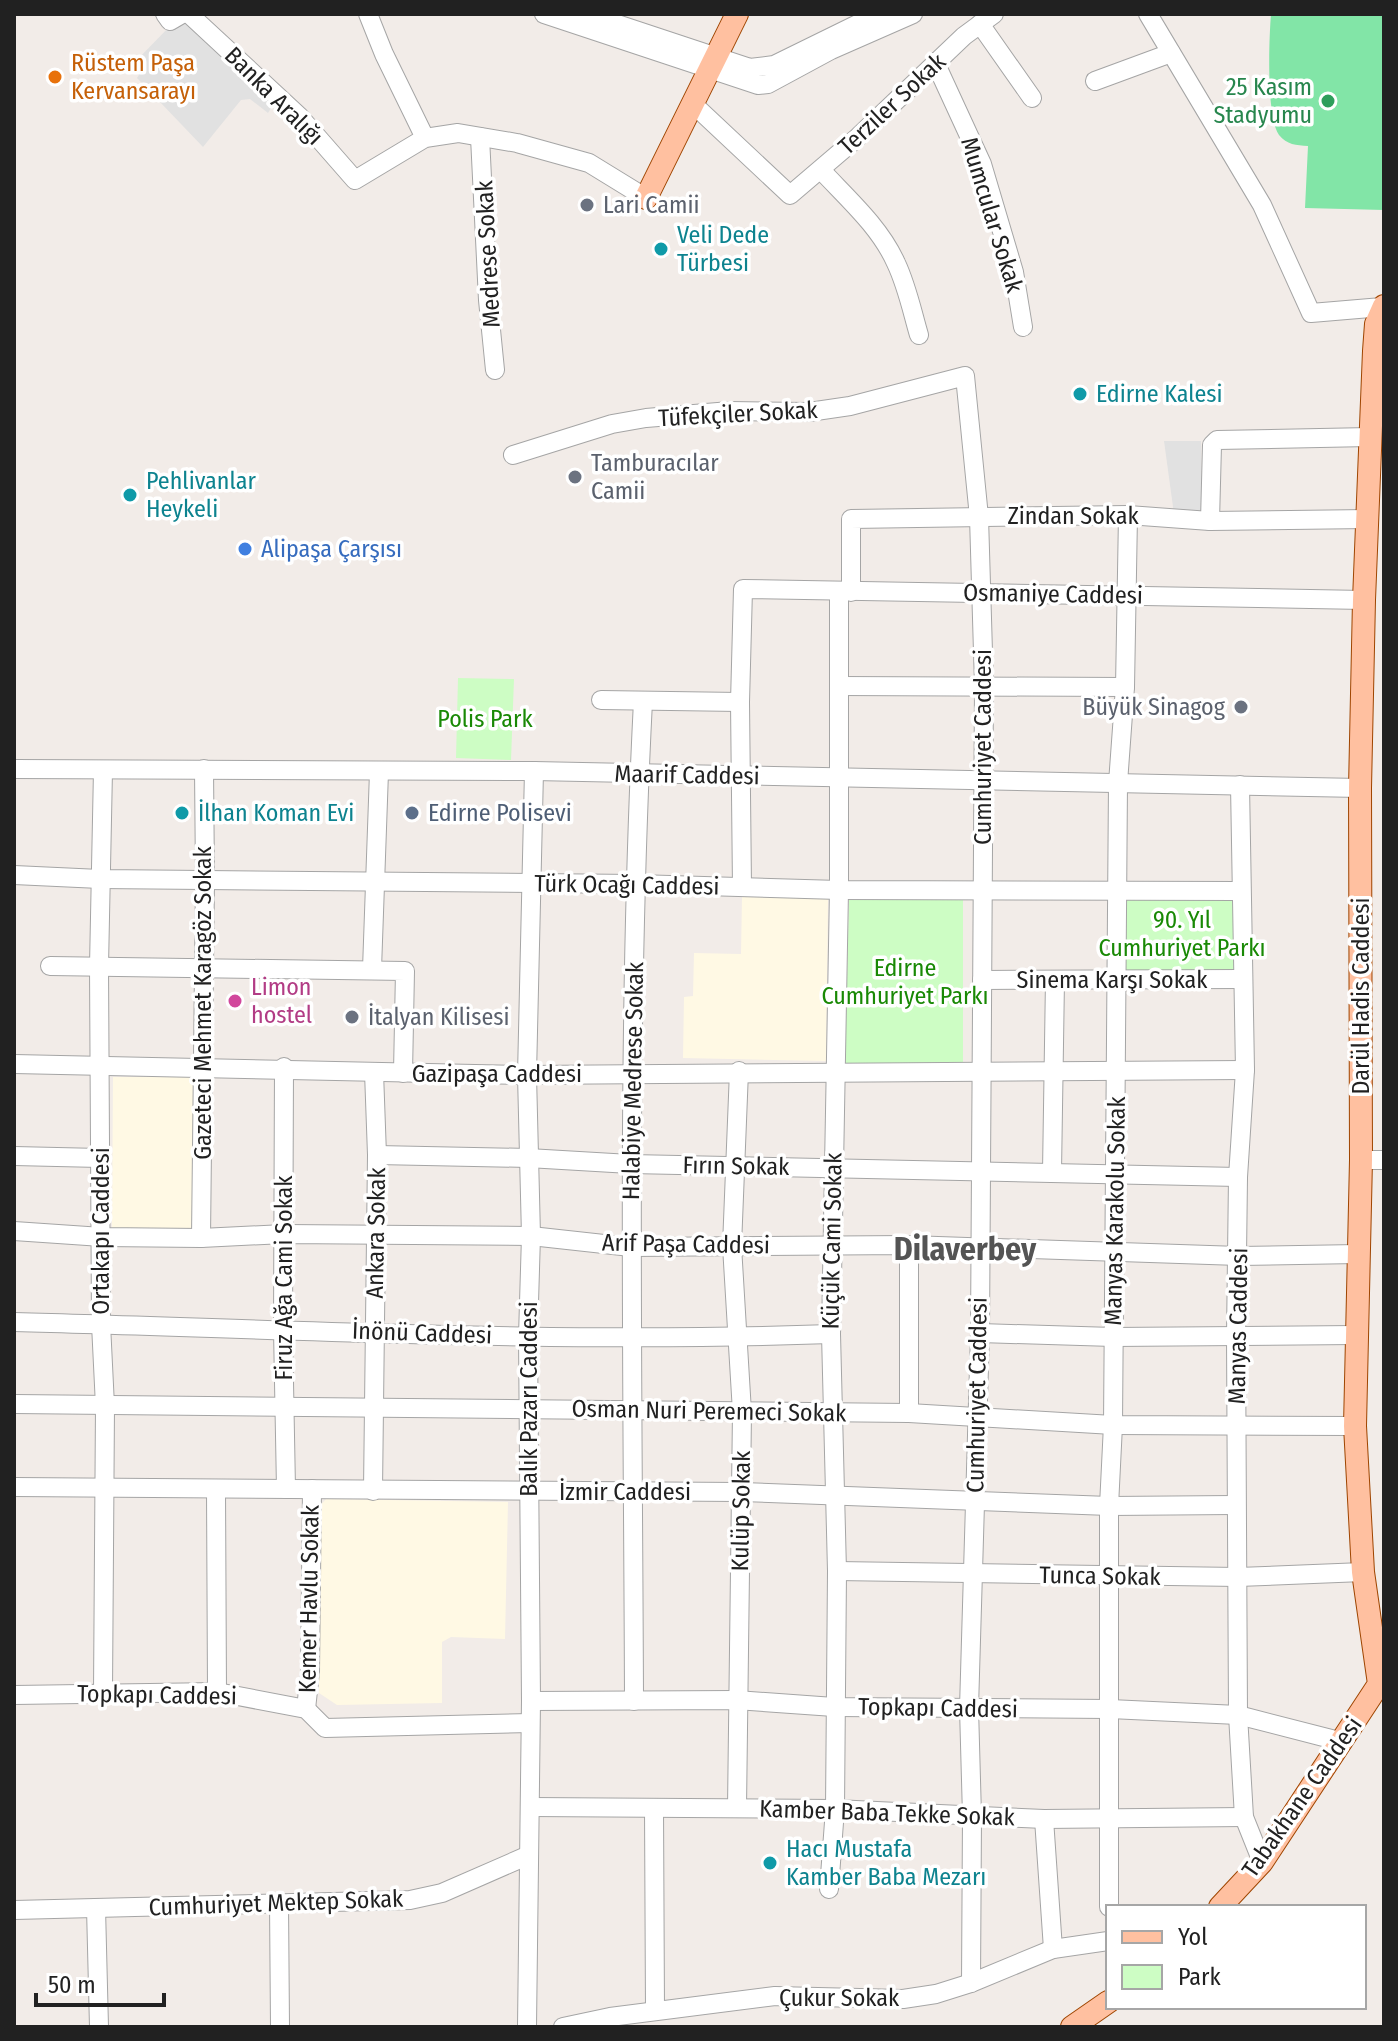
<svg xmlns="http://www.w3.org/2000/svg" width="1398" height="2041" viewBox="0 0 1398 2041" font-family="'Fira Sans Condensed',sans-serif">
<rect width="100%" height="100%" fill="#f2ece8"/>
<g fill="#fff9e4">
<polygon points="742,897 828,898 826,1061 683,1058 684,997 693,996 694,953 741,954"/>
<polygon points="113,1077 199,1077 195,1231 112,1228"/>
<polygon points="326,1499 508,1502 505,1639 451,1637 442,1642 442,1703 337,1705 319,1693 318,1508"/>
</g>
<g fill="#cdfdc4">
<polygon points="458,678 514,679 511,760 456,758"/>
<rect x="1126" y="894" width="111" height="80"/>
<polygon points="963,897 963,1066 845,1064 849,899"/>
</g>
<path fill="#82e5a7" d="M1271,14H1384V210L1305,208L1308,146C1296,145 1287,145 1279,135C1266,116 1269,39 1271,14Z"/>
<g fill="#e1e1e1">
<polygon points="187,23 276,100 268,113 250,99 241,100 203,147 137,78 142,70 136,61 170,26"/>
<polygon points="1164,441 1201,441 1202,514 1174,514"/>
</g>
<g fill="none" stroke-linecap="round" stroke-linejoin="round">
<g stroke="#a5a5a5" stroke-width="20">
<g id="minor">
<polyline points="165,14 170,21 182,14"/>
<polyline points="189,14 299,116 355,180 425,138 458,133 517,143 589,163 646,198"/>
<polyline points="368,14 384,54 425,138"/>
<polyline points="544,14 758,85 768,84 831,50 913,14"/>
<polyline points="587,14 750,68 774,65 878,14"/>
<polyline points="1148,14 1262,205 1311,313 1382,307"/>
<polyline points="980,24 1032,98"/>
<polyline points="935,62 982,164 1014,272 1023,327"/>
<polyline points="1095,81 1171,53"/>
<polyline points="693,104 790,195 858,137 964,36 994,14"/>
<polyline points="480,137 488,300 495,370"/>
<path d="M821,170C848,199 880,227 896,263C907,286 912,311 919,335"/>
<polyline points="513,455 612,424 646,418 730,411 809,412 850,406 965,376 979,517 984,686 980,1333 969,1708 972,1816 971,1983"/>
<polyline points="1210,521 1212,445 1217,440 1370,437"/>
<polyline points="851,592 851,519 1128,515 1210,521 1368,519"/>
<polyline points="839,686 1125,687"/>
<polyline points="601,700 740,702"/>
<polyline points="14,769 534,771 1360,788"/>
<polyline points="103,770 99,966 101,1324 105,1406 103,1692"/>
<polyline points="1240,785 1245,1070 1238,1177 1236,1336 1238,1715 1244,1817 1262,1862"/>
<polyline points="14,875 100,879 636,884 839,890 1240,891"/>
<polyline points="742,887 740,702 743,589 1364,600"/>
<polyline points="50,966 405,971 403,1073"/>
<polyline points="372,969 379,772"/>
<polyline points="982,980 1243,979"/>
<polyline points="14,1064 527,1075 1245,1070"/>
<polyline points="284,1067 283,1329 286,1489"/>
<polyline points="377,1155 528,1158 630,1164 1238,1177"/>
<polyline points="14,1156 100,1158"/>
<polyline points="1361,1160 1384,1160"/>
<polyline points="1052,1172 1055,980"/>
<polyline points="14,1231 102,1237 201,1238 284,1234 531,1236 631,1247 909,1245 1239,1256 1358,1254"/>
<polyline points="201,1238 205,879 204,769"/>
<polyline points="909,1245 909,1413"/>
<path d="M14,1322C286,1329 558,1344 831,1334"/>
<polyline points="980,1333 1113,1337 1356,1335"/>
<polyline points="14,1404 909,1413 1113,1425 1355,1426"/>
<polyline points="14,1487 742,1492 1109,1506 1235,1505"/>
<polyline points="216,1489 217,1692"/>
<polyline points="373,1491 377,1155 374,1072"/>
<polyline points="837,1571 1238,1577 1363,1572"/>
<polyline points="14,1695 217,1692 306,1709 325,1728 530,1723"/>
<polyline points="531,1701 736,1700 834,1707 1110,1709 1238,1715 1343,1742"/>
<path d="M634,1701C633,1368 626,1034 643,701"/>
<polyline points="306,1709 310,1672 312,1489"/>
<polyline points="530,1807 835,1809 1044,1819 1244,1817"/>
<polyline points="654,1808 655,2011"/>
<polyline points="737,1808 742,1412 732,1246 739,1071"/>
<polyline points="1044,1819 1053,1949"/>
<polyline points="829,1889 835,1809 837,1571 831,1334 839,890 839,592"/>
<polyline points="279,1903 280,2027"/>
<polyline points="1109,1907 1109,1506 1113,1425 1118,783 1125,687 1128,515"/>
<polyline points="96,1908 99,2027"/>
<polyline points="14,1910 410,1900 442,1893 529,1855"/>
<polyline points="527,2027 531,1701 528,1336 531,1236 527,1075 534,771"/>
<polyline points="563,2027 610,2017 775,1996 903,1999 936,1994 971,1983 1053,1949 1108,1941"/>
</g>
</g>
<g stroke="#9f4500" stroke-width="24">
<g id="major">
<polyline points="646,198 737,14"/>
<polyline points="1220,1907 1262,1862 1379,1684 1363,1572 1355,1426 1361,1160 1360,788 1364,600 1374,351 1376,324 1384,306"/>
<polyline points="1072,2027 1108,2002"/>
</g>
</g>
<use href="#minor" stroke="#fff" stroke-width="18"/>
<use href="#major" stroke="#ffc0a0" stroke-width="22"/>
</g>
<circle fill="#e8710a" stroke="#fff" stroke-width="3" cx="55" cy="77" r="8"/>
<circle fill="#2e9e5b" stroke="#fff" stroke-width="3" cx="1328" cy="101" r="8"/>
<g fill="#6b7280" stroke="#fff" stroke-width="3">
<circle cx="587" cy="205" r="8"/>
<circle cx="575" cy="477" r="8"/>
<circle cx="1241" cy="707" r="8"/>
<circle cx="352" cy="1017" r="8"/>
</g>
<g fill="#0f9aa8" stroke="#fff" stroke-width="3">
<circle cx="661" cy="249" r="8"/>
<circle cx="1080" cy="394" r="8"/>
<circle cx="130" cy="495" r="8"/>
<circle cx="182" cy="813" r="8"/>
<circle cx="770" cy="1863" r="8"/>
</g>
<circle fill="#3f7fe0" stroke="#fff" stroke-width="3" cx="245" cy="549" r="8"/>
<circle fill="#5c6f8a" stroke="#fff" stroke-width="3" cx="412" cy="813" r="8"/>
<circle fill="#d1479c" stroke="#fff" stroke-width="3" cx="235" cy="1001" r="8"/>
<g text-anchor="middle" stroke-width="7" stroke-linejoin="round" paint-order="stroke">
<g font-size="24" fill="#c56008" stroke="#fff" text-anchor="start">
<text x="71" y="71">Rüstem Paşa<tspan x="71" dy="28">Kervansarayı</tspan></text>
</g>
<g font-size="24" fill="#27864d" stroke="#fff" text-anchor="end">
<text x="1312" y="95">25 Kasım<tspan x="1312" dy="28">Stadyumu</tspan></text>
</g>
<g font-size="24" fill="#212121" stroke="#fff">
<text transform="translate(274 96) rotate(45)" y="8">Banka Aralığı</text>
<text transform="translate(892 104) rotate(-43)" y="8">Terziler Sokak</text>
<text transform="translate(992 215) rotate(73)" y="8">Mumcular Sokak</text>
<text transform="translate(488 254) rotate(-93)" y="8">Medrese Sokak</text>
<text transform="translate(738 414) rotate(-3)" y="8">Tüfekçiler Sokak</text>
<text x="1073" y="524">Zindan Sokak</text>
<text transform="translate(1053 594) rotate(1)" y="8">Osmaniye Caddesi</text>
<text transform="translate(983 747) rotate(-90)" y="8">Cumhuriyet Caddesi</text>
<text transform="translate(687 775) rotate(1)" y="8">Maarif Caddesi</text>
<text transform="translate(627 885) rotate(1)" y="8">Türk Ocağı Caddesi</text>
<text x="1112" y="988">Sinema Karşı Sokak</text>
<text transform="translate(1361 996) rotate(-90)" y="8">Darül Hadis Caddesi</text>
<text transform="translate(203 1003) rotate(-90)" y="8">Gazeteci Mehmet Karagöz Sokak</text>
<text x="497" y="1082">Gazipaşa Caddesi</text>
<text transform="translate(633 1081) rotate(-89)" y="8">Halabiye Medrese Sokak</text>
<text transform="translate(736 1166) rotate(1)" y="8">Fırın Sokak</text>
<text transform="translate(1115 1211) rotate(-89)" y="8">Manyas Karakolu Sokak</text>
<text transform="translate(101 1231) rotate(-90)" y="8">Ortakapı Caddesi</text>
<text transform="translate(376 1233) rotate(-89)" y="8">Ankara Sokak</text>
<text transform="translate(832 1241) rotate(-89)" y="8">Küçük Cami Sokak</text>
<text transform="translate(686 1244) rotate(1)" y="8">Arif Paşa Caddesi</text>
<text transform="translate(284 1278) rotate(-90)" y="8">Firuz Ağa Cami Sokak</text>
<text transform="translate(1238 1326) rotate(-89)" y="8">Manyas Caddesi</text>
<text transform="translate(422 1333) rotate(2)" y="8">İnönü Caddesi</text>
<text transform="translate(977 1395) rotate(-89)" y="8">Cumhuriyet Caddesi</text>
<text transform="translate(529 1399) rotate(-90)" y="8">Balık Pazarı Caddesi</text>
<text transform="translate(709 1411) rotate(1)" y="8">Osman Nuri Peremeci Sokak</text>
<text x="625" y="1500">İzmir Caddesi</text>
<text transform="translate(741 1511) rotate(-89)" y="8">Kulüp Sokak</text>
<text transform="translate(1100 1576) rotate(1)" y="8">Tunca Sokak</text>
<text transform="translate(309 1599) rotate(-89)" y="8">Kemer Havlu Sokak</text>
<text transform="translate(157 1695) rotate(1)" y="8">Topkapı Caddesi</text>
<text transform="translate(938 1708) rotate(1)" y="8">Topkapı Caddesi</text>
<text transform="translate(1302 1797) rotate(-55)" y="8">Tabakhane Caddesi</text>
<text transform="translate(887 1813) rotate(2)" y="8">Kamber Baba Tekke Sokak</text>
<text transform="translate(276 1903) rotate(-2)" y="8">Cumhuriyet Mektep Sokak</text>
<text x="839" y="2006">Çukur Sokak</text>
</g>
<g font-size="24" fill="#5b616d" stroke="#fff" text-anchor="start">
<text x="603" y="213">Lari Camii</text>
<text x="591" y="471">Tamburacılar<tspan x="591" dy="28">Camii</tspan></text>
<text x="1225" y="715" text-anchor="end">Büyük Sinagog</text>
<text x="368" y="1025">İtalyan Kilisesi</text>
</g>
<g font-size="24" fill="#0d838f" stroke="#fff" text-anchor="start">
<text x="677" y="243">Veli Dede<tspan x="677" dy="28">Türbesi</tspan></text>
<text x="1096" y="402">Edirne Kalesi</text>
<text x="146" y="489">Pehlivanlar<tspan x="146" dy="28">Heykeli</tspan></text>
<text x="198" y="821">İlhan Koman Evi</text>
<text x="786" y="1857">Hacı Mustafa<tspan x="786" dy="28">Kamber Baba Mezarı</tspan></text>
</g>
<g font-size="24" fill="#366cbe" stroke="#fff" text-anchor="start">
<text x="261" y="557">Alipaşa Çarşısı</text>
</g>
<g font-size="24" fill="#198905" stroke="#fff">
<text x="485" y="727">Polis Park</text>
<text x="1182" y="928">90. Yıl<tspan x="1182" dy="28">Cumhuriyet Parkı</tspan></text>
<text x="905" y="976">Edirne<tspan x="905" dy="28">Cumhuriyet Parkı</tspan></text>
</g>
<g font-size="24" fill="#4e5e75" stroke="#fff" text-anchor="start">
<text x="428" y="821">Edirne Polisevi</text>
</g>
<g font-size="24" fill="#b23c85" stroke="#fff" text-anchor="start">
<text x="251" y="995">Limon<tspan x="251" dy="28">hostel</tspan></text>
</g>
<g font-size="32" font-weight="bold" fill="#545454" stroke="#fff">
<text x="965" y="1260">Dilaverbey</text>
</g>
</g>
<rect width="1398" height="2041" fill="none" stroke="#212121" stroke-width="32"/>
<rect x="1106" y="1905" width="260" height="104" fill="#ffffff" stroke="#a6a6a6" stroke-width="2"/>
<rect x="1122" y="1931" width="40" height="12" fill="#ffc0a0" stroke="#a6a6a6" stroke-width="2"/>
<text x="1178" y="1945" font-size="24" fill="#212121">Yol</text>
<rect x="1122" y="1965" width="40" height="24" fill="#cdfdc4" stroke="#a6a6a6" stroke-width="2"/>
<text x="1178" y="1985" font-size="24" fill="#212121">Park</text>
<path d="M36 1993v12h128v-12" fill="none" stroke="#212121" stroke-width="4"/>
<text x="48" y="1993" font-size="24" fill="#212121" stroke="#ffffff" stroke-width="6" paint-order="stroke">50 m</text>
</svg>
